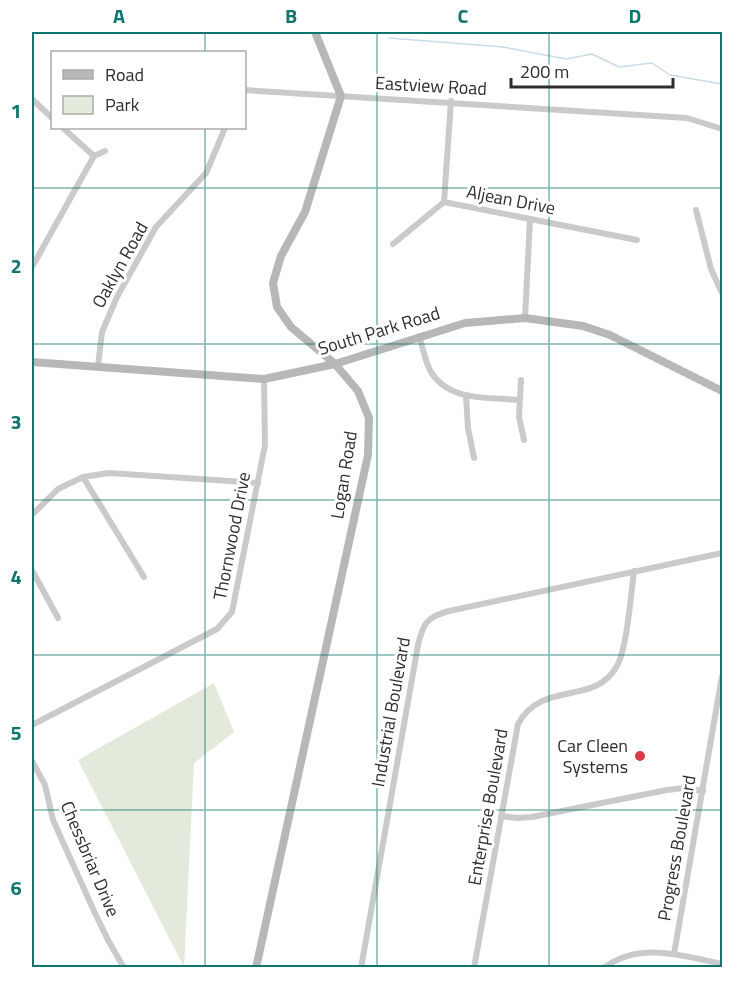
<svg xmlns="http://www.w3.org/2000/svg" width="754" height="999" viewBox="0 0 754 999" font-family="'Titillium Web',sans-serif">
<rect width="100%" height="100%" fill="#fff"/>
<polygon fill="#e3e9db" points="214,683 234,732 194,763 184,967 78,760"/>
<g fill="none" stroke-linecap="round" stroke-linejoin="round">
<polyline stroke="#c8dce8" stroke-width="1.5" points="389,38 503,47 566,59 592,54 619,67 652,63 670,75 722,84"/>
<g stroke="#cacaca" stroke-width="6">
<polyline points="244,90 687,118 722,129"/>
<polyline points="32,99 52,118"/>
<polyline points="451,101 444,202 637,240"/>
<polyline points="63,128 94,156"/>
<polyline points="94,156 105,151"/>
<polyline points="696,210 711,269 722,293"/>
<polyline points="393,244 444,202"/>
<polyline points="32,267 94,156"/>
<polyline points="525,318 530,219"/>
<path d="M419,336C423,347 425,362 431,372C449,402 490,397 519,400"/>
<polyline points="98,366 102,332 117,297 156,227 206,173 225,128"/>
<polyline points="521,380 519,417 524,440"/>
<polyline points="466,396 468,428 474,458"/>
<polyline points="83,477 144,577"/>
<polyline points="32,515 58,489 83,477 109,473 258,483"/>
<polyline points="32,570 58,618"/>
<polyline points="32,725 217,629 232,612 265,445 264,379"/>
<polyline points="32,761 45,785 53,820 94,911 108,940 124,968"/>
<polyline points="501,816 517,818 532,817 667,790 684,788 703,791"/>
<polyline points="674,954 722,676"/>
<path d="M361,968L418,645C423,623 427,617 449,611L722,553"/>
<path d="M474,968L518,724C543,679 594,707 617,666C627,648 631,594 634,571"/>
<path d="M604,968C639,941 683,956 722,964"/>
</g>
<g stroke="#b7b7b7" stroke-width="8">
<polyline points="32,362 264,379 335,364 465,323 525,318 583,326 610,335 722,391"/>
<polyline points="256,968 368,455 369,418 358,391 335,364 291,327 277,307 273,283 281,256 305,212 341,96 315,32"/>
</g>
</g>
<path fill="none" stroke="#0f766e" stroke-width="1.5" stroke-opacity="0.55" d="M205,32V52M377,32V968M549,32V968M205,128V968M32,188H722M32,344H722M32,500H722M32,655H722M32,810H722"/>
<circle fill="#d93946" stroke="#fff" stroke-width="2" cx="640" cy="756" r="6"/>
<g text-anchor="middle" stroke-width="6" stroke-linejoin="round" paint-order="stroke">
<g font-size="18" fill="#2d2d2d" stroke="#fff">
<text transform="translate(431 86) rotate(3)" y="6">Eastview Road</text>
<text transform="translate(511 200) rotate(11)" y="6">Aljean Drive</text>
<text transform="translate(120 265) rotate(-61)" y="6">Oaklyn Road</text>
<text transform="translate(379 331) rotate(-17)" y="6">South Park Road</text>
<text transform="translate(344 475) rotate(-81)" y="6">Logan Road</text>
<text transform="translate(232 536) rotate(-79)" y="6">Thornwood Drive</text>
<text transform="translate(391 712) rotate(-80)" y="6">Industrial Boulevard</text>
<text transform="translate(488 807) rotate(-80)" y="6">Enterprise Boulevard</text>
<text transform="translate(677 848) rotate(-80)" y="6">Progress Boulevard</text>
<text transform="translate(90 859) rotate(67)" y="6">Chessbriar Drive</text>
</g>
<g font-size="18" fill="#2d2d2d" stroke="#fff" text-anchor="end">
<text x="628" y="752">Car Cleen<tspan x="628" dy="21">Systems</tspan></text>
</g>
</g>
<rect width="754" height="999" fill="none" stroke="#ffffff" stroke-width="66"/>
<rect x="51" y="51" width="195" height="78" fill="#ffffff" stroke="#ababab" stroke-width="1.5"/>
<rect x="63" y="70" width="30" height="9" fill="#b7b7b7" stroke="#ababab" stroke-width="1.5"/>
<text x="105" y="81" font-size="18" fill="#2d2d2d">Road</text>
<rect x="63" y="96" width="30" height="18" fill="#e3e9db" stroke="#ababab" stroke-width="1.5"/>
<text x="105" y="111" font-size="18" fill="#2d2d2d">Park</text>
<path d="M511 78v9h162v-9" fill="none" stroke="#2d2d2d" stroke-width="3"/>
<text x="520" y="78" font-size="18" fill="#2d2d2d" stroke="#ffffff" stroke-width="4.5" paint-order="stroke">200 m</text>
<rect x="33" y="33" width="688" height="933" fill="none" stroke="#0f766e" stroke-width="2"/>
<g font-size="20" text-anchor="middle" font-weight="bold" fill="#0f766e">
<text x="119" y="23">A</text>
<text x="291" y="23">B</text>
<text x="463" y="23">C</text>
<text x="635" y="23">D</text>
<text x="16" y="118">1</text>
<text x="16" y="273">2</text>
<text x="16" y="429">3</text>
<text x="16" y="584">4</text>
<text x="16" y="740">5</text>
<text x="16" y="895">6</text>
</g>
</svg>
